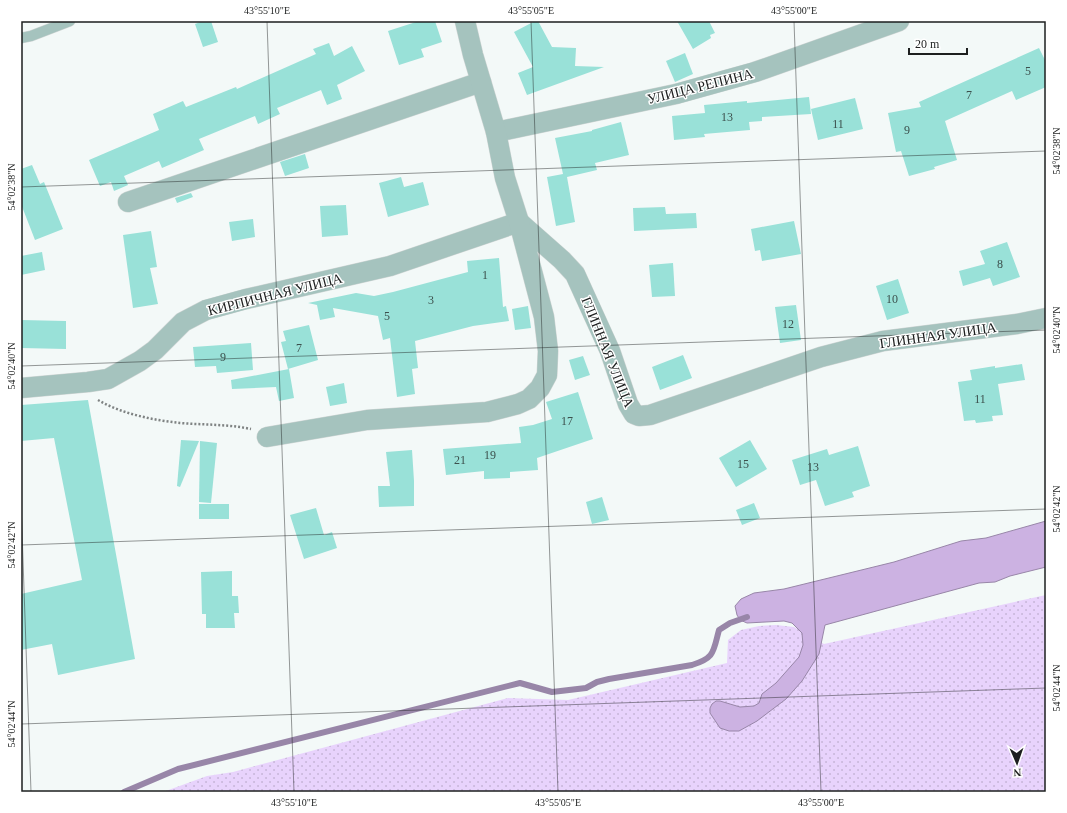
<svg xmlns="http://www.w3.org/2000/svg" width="1067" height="813" viewBox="0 0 1067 813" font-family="'Times New Roman',serif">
<defs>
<pattern id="grass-dots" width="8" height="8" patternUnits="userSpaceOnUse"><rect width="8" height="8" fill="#e8d3fc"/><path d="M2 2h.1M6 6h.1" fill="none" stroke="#c7b5d8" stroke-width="1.8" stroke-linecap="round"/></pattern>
</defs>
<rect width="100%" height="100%" fill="#f3f9f8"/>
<polygon fill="url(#grass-dots)" points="1046,595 1046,792 163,792 207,776 233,772 508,698 568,700 727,663 728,640 741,630 759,626 776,625 794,627 824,644"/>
<polygon fill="#ccb2e2" stroke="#9886a8" points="1046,521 1046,567 1010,576 995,582 979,583 825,625 819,654 802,681 786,699 757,721 739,731 729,731 720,728 710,713 710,708 712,704 716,701 720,701 740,707 754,706 759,703 762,694 776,683 799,657 803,645 802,633 792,623 784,621 747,623 740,620 737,615 735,606 741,599 754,593 784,589 894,562 961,541 986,538"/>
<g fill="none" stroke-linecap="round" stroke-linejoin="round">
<path stroke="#9886a8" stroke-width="6" d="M124,792L178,769L520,683L552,692L586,688L597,682L609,679L692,665C715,658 713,652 719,630L730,623L747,617"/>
</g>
<g fill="#99e1d8">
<polygon points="203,21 211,21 218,42 203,47 195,24"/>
<polygon points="419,21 435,21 442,42 421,49 424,57 399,65 388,31"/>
<polygon points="535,21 538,21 552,47 576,48 575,66 604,67 527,95 518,73 533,67 514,32"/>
<polygon points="677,21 709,21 715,33 710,35 711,38 693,49"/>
<polygon points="329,43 334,56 352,46 365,71 337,85 342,99 327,105 321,90 277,108 280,114 258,124 255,116 199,139 204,150 162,168 159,161 124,176 128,185 114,191 111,182 100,186 89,160 159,130 153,114 183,101 186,107 236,87 237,89 316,54 313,49"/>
<polygon points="1039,48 1046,62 1046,87 1016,100 1012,91 945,121 957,160 934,167 935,169 909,176 901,151 896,152 888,113 921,107 919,102"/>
<polygon points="685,53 693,74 675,82 666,61"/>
<polygon points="809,97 811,114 762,117 762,121 749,122 750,130 704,134 705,137 674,140 672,116 705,113 704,105 747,101 747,103"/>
<polygon points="855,98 863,129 818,140 811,109"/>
<polygon points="621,122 629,155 595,163 597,170 567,177 575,222 556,226 547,177 563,174 555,138 592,131 592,130"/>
<polygon points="305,154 309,168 285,176 280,162"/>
<polygon points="32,165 40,184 44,182 63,229 35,240 21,204 21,169"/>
<polygon points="401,177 404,187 423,182 429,205 388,217 379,183"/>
<polygon points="191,193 193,197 177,203 175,198"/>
<polygon points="346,205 348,235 322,237 320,206"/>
<polygon points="665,207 666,214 696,213 697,228 634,231 633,208"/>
<polygon points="253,219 255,237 232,241 229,222"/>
<polygon points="794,221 801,254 762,261 760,250 755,251 751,229"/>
<polygon points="151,231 157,267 150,268 158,304 133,308 123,235"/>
<polygon points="1007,242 1020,277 993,286 990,278 963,286 959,271 985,264 980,251"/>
<polygon points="42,252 45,270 21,275 21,256"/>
<polygon points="499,258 503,307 506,306 509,321 473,326 415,341 418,368 412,369 415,394 397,397 390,338 383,340 378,316 333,308 335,317 320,320 317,305 308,303 356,293 374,296 393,292 468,272 467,261"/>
<polygon points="673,263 675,296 652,297 649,265"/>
<polygon points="898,279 909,313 887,320 876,286"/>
<polygon points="796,305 801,340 780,343 775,307"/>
<polygon points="528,306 531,328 515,330 512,309"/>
<polygon points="21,320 66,321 66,349 21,348"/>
<polygon points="309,325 318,360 288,369 281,342 286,341 283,331"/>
<polygon points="251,343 253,370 217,373 216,366 195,367 193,347"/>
<polygon points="683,355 692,378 660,390 652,367"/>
<polygon points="583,356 590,375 575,380 569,360"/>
<polygon points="1022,364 1025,380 998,384 1003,415 992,416 993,421 976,423 975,420 964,421 958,382 972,380 970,370 995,366 995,368"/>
<polygon points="289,369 294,398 279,401 276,387 232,389 231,380"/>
<polygon points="344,383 347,403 330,406 326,387"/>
<polygon points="578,392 593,439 537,458 538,470 510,472 510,478 484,479 484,471 446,475 443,449 521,443 519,427 533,425 552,419 546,402"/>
<polygon points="88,400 135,659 58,675 52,644 21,650 21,594 82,580 54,438 21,441 21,405"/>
<polygon points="181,440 199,441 180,487 177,486"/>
<polygon points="750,440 767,469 736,487 719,458"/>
<polygon points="200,441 217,443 211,503 199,502"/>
<polygon points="858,446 870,486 852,492 854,497 825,506 816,480 800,485 792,460 827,449 829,455"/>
<polygon points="412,450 414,481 414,506 379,507 378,486 390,486 386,452"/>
<polygon points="602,497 609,520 592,524 586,502"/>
<polygon points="754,503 760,518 742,525 736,510"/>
<rect x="199" y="504" width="30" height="15"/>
<polygon points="316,508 324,535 332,532 337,548 304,559 290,515"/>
<polygon points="232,571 232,596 238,596 239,613 234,613 235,628 206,628 206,614 202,614 201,572"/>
</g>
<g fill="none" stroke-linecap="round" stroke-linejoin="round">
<g stroke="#d1d6d5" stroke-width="11">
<polyline id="service" points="21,38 31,36 70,21"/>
</g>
<g stroke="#d1d6d5" stroke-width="21">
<g id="minor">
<polyline points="496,132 676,94 755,72 899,21"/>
<polyline points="128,202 481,82"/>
<polyline points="519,222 562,260 575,274 610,351 628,404 634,414 639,416 650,415 821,357 883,341 1017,324 1046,318"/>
<polyline points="21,388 88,382 108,379 140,361 155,350 183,322 206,310 246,299 390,266 519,222"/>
<polyline points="267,437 367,420 487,412 518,404 529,399 540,388 547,375 548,351 544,317 519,222 505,178 496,132 473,55 465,21"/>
</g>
</g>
<path stroke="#7f8383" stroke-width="2.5" stroke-dasharray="2 2" stroke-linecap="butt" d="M98,400C122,414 153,420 180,423C204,425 227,424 251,429"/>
<use href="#service" stroke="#a5c3be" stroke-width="10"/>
<use href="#minor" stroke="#a5c3be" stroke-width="20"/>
</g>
<path fill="none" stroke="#1d1f1f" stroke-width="1" stroke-opacity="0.45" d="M267,21L294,792M531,21L558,792M794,21L821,792M21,187L1046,151M21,366L1046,330M21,502L31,792M21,545L1046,509M21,724L1046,688"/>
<g text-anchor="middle" stroke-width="3" stroke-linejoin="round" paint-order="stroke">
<g font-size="12" fill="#3c504d">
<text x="1028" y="75">5</text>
<text x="969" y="99">7</text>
<text x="727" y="121">13</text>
<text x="838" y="128">11</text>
<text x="907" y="134">9</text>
<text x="1000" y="268">8</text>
<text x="485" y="279">1</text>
<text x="892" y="303">10</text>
<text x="431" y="304">3</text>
<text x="387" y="320">5</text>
<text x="788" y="328">12</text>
<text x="299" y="352">7</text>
<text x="223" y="361">9</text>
<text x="980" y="403">11</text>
<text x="567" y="425">17</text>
<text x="490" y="459">19</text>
<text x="460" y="464">21</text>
<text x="743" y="468">15</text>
<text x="813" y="471">13</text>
</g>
<g font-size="14" fill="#1d1f1f" stroke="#fff">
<text transform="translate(700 86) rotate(-14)" y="5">УЛИЦА РЕПИНА</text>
<text transform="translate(275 294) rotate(-14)" y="5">КИРПИЧНАЯ УЛИЦА</text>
<text transform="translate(938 335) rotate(-8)" y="5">ГЛИННАЯ УЛИЦА</text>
<text transform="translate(608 352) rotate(68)" y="5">ГЛИННАЯ УЛИЦА</text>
</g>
</g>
<rect width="1067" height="813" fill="none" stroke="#ffffff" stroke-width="44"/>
<g transform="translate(1017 763) rotate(178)" stroke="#ffffff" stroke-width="3" paint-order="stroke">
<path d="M0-3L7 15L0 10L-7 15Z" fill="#1d1f1f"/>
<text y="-6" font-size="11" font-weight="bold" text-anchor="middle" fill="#1d1f1f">N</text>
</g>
<path d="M909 48v6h58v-6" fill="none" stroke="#1d1f1f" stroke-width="2"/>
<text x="915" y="48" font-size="12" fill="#1d1f1f" stroke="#ffffff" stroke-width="3" paint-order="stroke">20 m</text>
<rect x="22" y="22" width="1023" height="769" fill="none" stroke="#1d1f1f" stroke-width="1.5"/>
<g font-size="10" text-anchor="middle" fill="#1d1f1f">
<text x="267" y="14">43°55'10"E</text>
<text x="531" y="14">43°55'05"E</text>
<text x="794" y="14">43°55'00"E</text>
<text transform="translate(1056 151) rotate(-90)" y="4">54°02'38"N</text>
<text transform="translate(11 187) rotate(-90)" y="4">54°02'38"N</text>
<text transform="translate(1056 330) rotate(-90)" y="4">54°02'40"N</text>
<text transform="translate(11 366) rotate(-90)" y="4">54°02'40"N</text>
<text transform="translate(1056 509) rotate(-90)" y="4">54°02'42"N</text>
<text transform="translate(11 545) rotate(-90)" y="4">54°02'42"N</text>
<text transform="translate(1056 688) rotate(-90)" y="4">54°02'44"N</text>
<text transform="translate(11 724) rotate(-90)" y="4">54°02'44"N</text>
<text x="294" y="806">43°55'10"E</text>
<text x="558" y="806">43°55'05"E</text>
<text x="821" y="806">43°55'00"E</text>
</g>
</svg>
